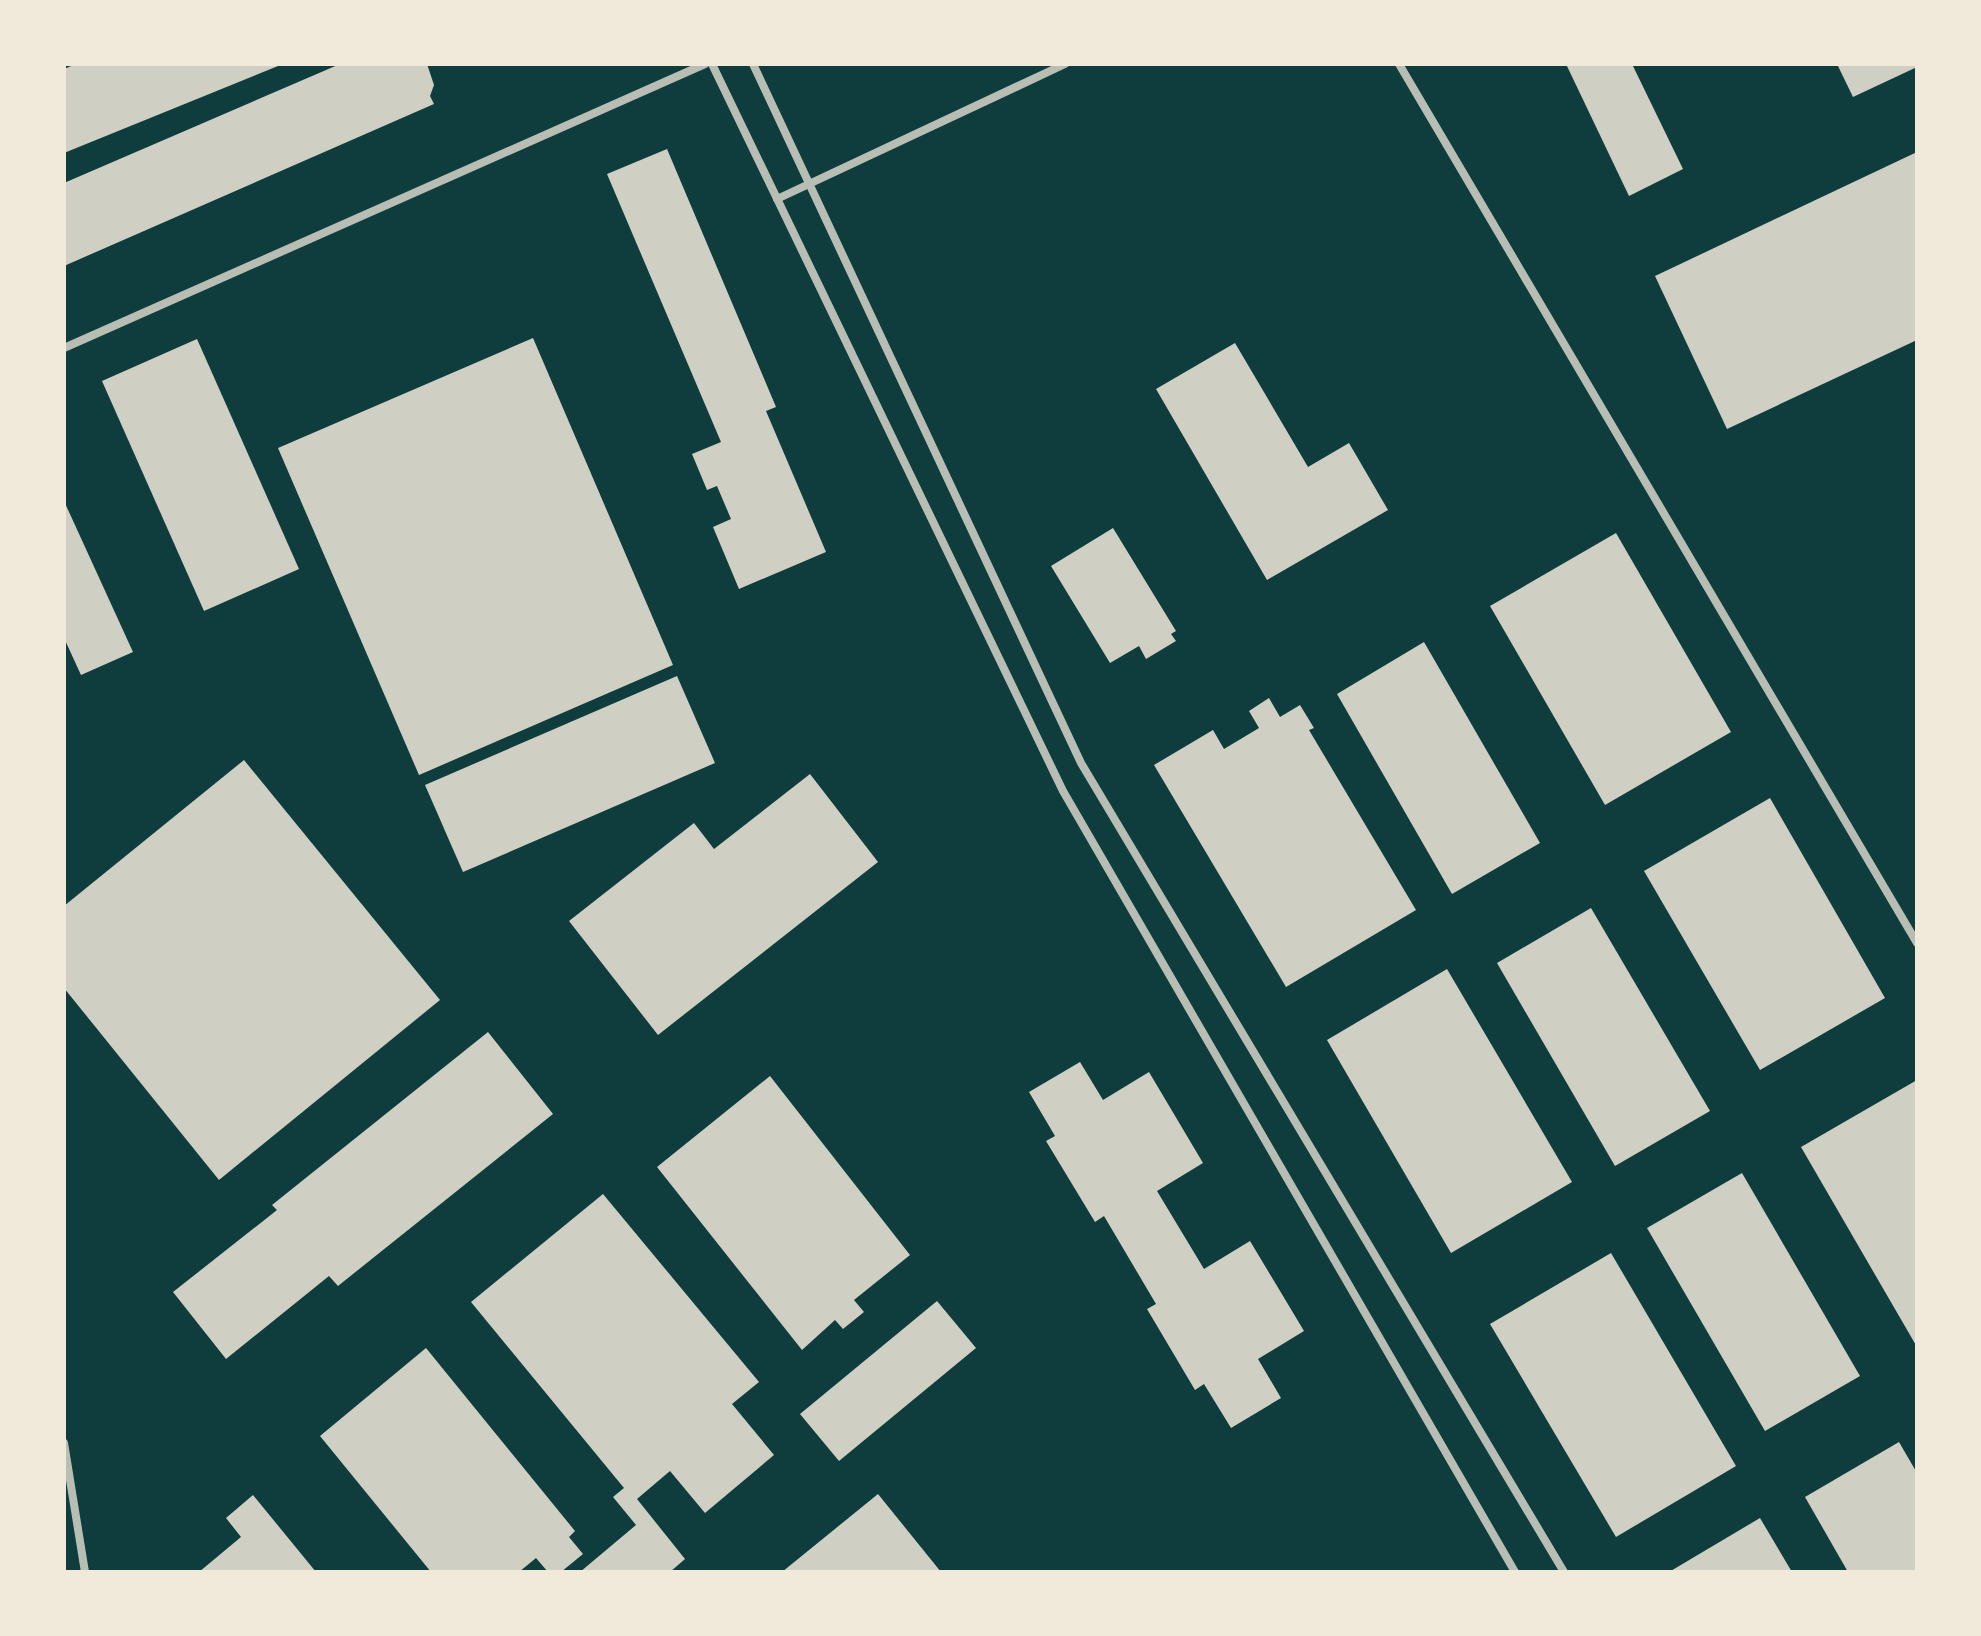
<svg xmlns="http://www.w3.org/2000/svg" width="1981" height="1636" viewBox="0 0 1981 1636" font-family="'PT Serif',serif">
<rect width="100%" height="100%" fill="#0f3d3e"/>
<g fill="#cfcfc3">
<polygon points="76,64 283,64 64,153 64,69"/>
<polygon points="340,64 427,64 434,85 430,96 434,104 64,266 64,183"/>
<polygon points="1566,64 1632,64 1683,169 1629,196"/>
<polygon points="1837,64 1917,64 1917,67 1853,97"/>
<polygon points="667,149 776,407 766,411 826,552 739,589 713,527 731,519 717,486 707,490 692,454 721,442 607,174"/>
<polygon points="1917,152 1917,340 1727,429 1655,276"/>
<polygon points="533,338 673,665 419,775 278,448"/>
<polygon points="197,339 299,569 204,611 102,381"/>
<polygon points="1235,343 1308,467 1349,443 1388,510 1267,580 1156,389"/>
<polygon points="64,501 133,652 81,675 64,638"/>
<polygon points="1113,528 1176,631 1171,634 1176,641 1146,659 1139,646 1110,663 1051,566"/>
<polygon points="1616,533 1731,732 1605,805 1490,606"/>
<polygon points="1424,642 1540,843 1452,894 1337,694"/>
<polygon points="677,676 715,763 463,872 425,785"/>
<polygon points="1269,698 1280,717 1300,705 1314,728 1309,730 1416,910 1286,987 1154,765 1213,730 1224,749 1259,728 1249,711"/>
<polygon points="244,760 440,1000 219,1180 64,988 64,906"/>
<polygon points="810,774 878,862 658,1035 569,921 694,823 714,849"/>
<polygon points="1770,798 1885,998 1760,1070 1644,871"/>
<polygon points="1591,908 1710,1111 1615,1166 1497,963"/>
<polygon points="1447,969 1572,1182 1451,1253 1327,1040"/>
<polygon points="488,1032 553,1114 338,1286 329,1276 226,1359 173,1292 277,1210 272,1205"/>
<polygon points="1080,1062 1103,1100 1149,1072 1203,1163 1157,1191 1204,1269 1250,1241 1304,1331 1258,1359 1281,1398 1231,1428 1204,1384 1195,1390 1147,1309 1156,1304 1104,1216 1095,1222 1046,1141 1055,1136 1029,1092"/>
<polygon points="770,1076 910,1255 854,1300 864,1312 843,1329 835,1320 802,1350 657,1167"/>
<polygon points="1917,1080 1917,1347 1801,1147"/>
<polygon points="1742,1173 1860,1376 1765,1431 1647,1228"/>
<polygon points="603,1194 759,1382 732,1404 774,1455 705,1513 670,1471 637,1499 685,1559 670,1572 580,1572 636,1525 613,1497 624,1488 471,1302"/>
<polygon points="1611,1253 1736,1466 1616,1537 1490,1324"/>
<polygon points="937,1301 976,1348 839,1461 800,1414"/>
<polygon points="426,1348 575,1531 569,1537 583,1554 561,1572 548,1572 536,1558 519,1572 431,1572 320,1436"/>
<polygon points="1899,1442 1917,1473 1917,1572 1848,1572 1805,1497"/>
<polygon points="878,1494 941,1572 782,1572"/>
<polygon points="253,1495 316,1572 199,1572 241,1537 226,1518"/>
<polygon points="1760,1518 1792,1572 1669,1572"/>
</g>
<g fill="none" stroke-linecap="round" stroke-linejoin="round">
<g stroke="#b8beb3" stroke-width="8">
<polyline points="712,64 1063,791 1515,1572"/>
<polyline points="753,64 1081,763 1564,1572"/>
<polyline points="1399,64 1917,943"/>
<polyline points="777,199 1065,64"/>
<polyline points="64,348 705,64"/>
<polyline points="64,1443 85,1572"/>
</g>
</g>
<rect width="1981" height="1636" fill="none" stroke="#f1e9da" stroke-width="132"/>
</svg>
